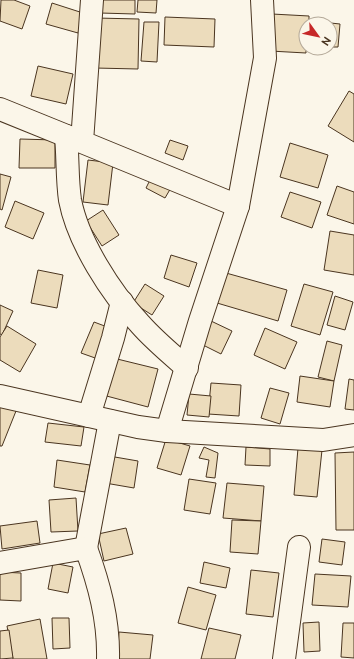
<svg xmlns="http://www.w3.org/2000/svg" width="354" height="659" viewBox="0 0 354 659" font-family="Ubuntu,sans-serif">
<rect width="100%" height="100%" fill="#fbf6e9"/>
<g fill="#ecdcbc" stroke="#4a3520">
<polygon points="1,0 14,0 30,6 22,29 0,21"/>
<polygon points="97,0 135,0 135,14 100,13"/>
<polygon points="138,0 157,0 156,13 137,12"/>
<polygon points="52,3 83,13 78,33 46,24"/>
<polygon points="272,14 309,16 309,24 306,24 306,53 270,51"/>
<polygon points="165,17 215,19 214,47 164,45"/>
<polygon points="96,18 139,19 138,69 95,68"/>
<polygon points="312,21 340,24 338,47 330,47 330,24 312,24"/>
<polygon points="144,22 159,22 157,62 141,61"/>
<polygon points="38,66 73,74 66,104 31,96"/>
<polygon points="349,91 354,94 354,142 328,126"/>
<polygon points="20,139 55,140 55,168 19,168"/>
<polygon points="170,140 188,146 183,160 165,153"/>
<polygon points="290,143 328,155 318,188 280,177"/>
<polygon points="88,160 113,163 108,205 83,202"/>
<polygon points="0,174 11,177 2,210 0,209"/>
<polygon points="152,176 172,186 165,198 146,188"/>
<polygon points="337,186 354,192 354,224 327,215"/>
<polygon points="290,192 321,202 312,228 281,217"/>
<polygon points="15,201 44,213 33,239 5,227"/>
<polygon points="103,210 119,235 102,246 86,221"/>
<polygon points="330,231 354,235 354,275 324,270"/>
<polygon points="171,255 197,263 189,287 164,278"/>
<polygon points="38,270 63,275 57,308 31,303"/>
<polygon points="226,273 287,290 278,321 217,303"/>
<polygon points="145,284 164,296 152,315 133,303"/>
<polygon points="304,284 333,292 320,335 291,326"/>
<polygon points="335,296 353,302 345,330 327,325"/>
<polygon points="0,305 13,311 2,335 0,334"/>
<polygon points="211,321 232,331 221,354 201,344"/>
<polygon points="94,322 110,328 98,359 81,353"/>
<polygon points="7,326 36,344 20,372 0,360 0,337"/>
<polygon points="265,328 297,342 285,369 254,355"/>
<polygon points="327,341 342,345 334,381 318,377"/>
<polygon points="109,357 158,369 148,407 99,394"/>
<polygon points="300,376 334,381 330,407 297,402"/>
<polygon points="349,379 354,380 354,410 345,409"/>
<polygon points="211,383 241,385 239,416 208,414"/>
<polygon points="270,388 289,393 280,424 261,418"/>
<polygon points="189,394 211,396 209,417 187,415"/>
<polygon points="0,405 16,411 2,446 0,446"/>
<polygon points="48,423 84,427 81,446 45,442"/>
<polygon points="166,439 190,446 181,475 157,468"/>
<polygon points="204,447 218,453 215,478 206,477 209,460 199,458"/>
<polygon points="246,447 270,449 270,466 245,465"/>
<polygon points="298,448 322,450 317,497 294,495"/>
<polygon points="354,452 354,530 336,530 335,453"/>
<polygon points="109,456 138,461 134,488 105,483"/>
<polygon points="57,460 90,465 85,492 54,487"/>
<polygon points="189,479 216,483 210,514 184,510"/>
<polygon points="227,483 264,486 261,521 223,518"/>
<polygon points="76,498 78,531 51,532 49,500"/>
<polygon points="232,520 261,521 258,554 230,552"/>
<polygon points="37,521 40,543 2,549 0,526"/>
<polygon points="126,528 133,554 104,561 98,534"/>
<polygon points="322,539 345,542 342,565 319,562"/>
<polygon points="204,562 230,568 226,588 200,583"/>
<polygon points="53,563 73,567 68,593 48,589"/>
<polygon points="251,570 279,573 273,617 246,614"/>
<polygon points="0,572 21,573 21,601 0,600"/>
<polygon points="315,574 351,576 348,607 312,605"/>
<polygon points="188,587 216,595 206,630 178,623"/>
<polygon points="52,618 69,618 70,648 53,649"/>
<polygon points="40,619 47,659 13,659 7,626"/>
<polygon points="319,622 320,651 304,652 303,623"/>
<polygon points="343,623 354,623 354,658 341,657"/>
<polygon points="209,628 241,635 235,659 201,659"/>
<polygon points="9,630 13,658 0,659 0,631"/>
<polygon points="119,632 153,635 150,659 117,659"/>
</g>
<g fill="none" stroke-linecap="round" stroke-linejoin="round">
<g stroke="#4a3520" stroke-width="24">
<g id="street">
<polyline points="92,0 82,142 238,206"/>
<polyline points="0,109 79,141"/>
<path d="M66,136C68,157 67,180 70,200C78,242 111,293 140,324C154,340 171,354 187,368"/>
<polyline points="0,396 138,427 167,431 323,440 354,435"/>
<polyline points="89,416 113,338 122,302"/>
<polyline points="167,431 200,321 238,206 265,58 262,0"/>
<polyline points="86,548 110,421"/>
<path d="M0,563L86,548C99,584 109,620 108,659"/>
<polyline points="284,659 299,547"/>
</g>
</g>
<use href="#street" stroke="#fbf6e9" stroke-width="22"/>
</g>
<g transform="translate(318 36) rotate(123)"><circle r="19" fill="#fbf6e9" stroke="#b4a999"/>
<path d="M0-3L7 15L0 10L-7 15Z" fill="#c62828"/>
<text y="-6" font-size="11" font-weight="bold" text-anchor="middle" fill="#4a3520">N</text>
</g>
</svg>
